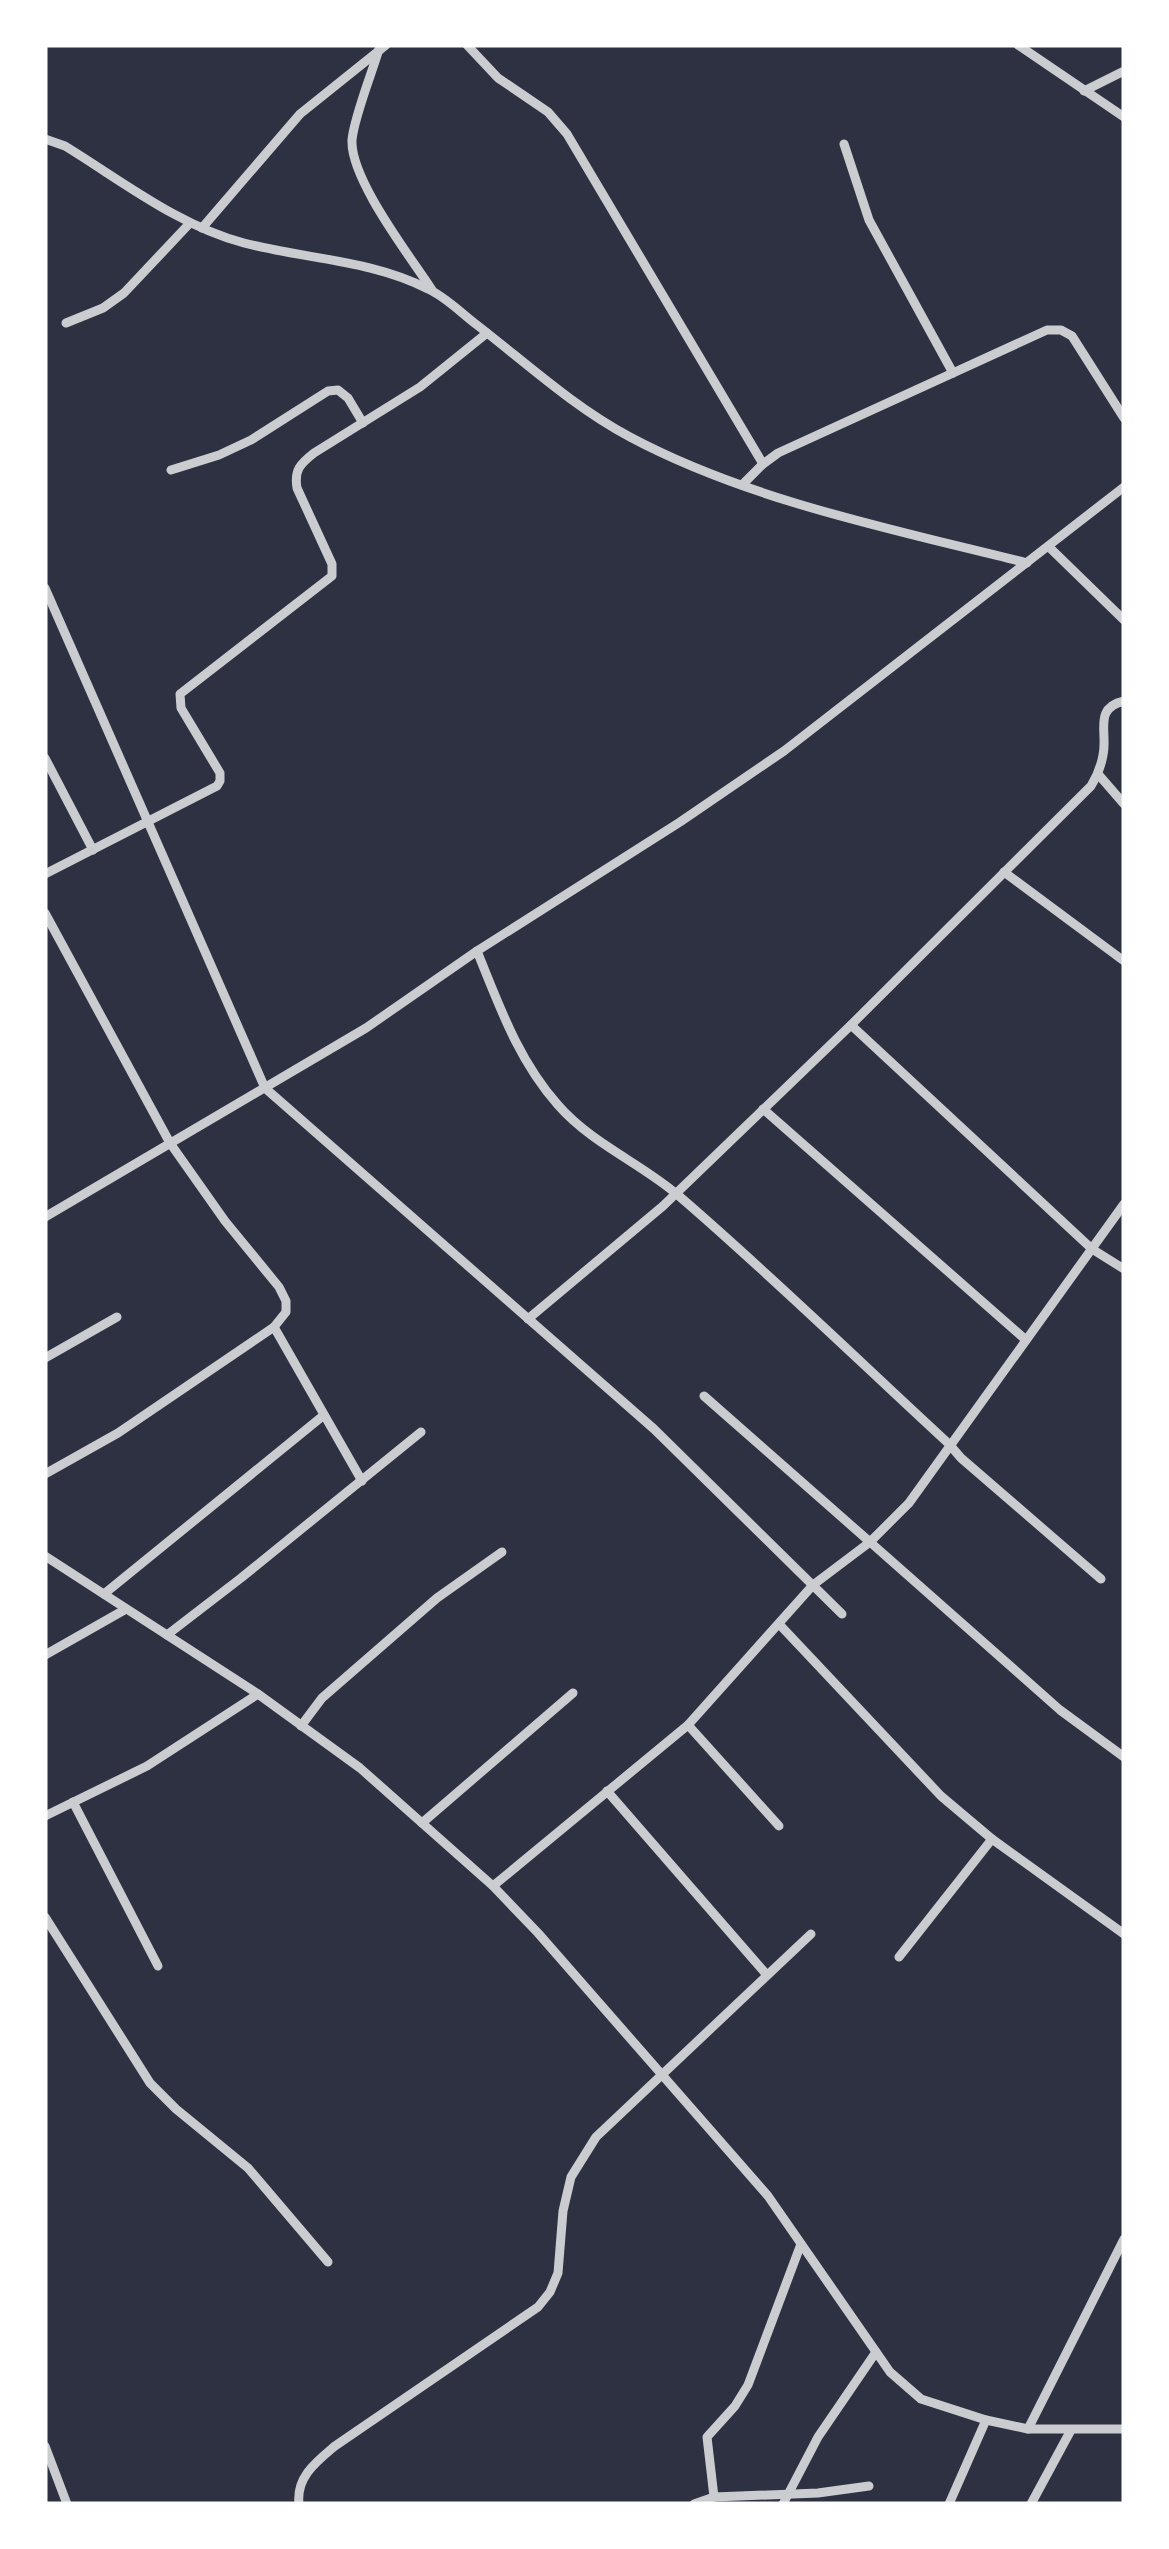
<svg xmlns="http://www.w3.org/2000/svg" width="1169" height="2549" viewBox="0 0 1169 2549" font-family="'Archivo Narrow',sans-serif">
<rect width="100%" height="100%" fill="#2d3142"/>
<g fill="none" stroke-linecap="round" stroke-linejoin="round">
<g stroke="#caccd0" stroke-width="9">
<polyline points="467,45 498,78 548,112 567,134 763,464"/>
<polyline points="1018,45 1124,117"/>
<path d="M379,49C372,73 354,117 352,140C350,179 410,256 432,290"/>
<polyline points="1084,91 1124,71"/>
<path d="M45,139L65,146C122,181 179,226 244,243C305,259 372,260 428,289C446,297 461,313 477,325C526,363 575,408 630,437C750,501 896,530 1027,563"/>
<polyline points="844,144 869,220 953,373"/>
<polyline points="202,228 300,114 386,45"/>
<polyline points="66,323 103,308 124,293 190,223"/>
<polyline points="171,470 219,455 251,440 328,391 338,390 348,398 363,423"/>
<polyline points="742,485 763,464 778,453 1047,330 1061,330 1072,336 1124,418"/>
<polyline points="1049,547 1124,620"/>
<polyline points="45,588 265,1088 654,1429 842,1614"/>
<polyline points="45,758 93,850"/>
<polyline points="1098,774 1124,804"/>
<polyline points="1004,872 1124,961"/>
<path d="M45,874L217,786L220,781V773L181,708L180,694L332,576V564L297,488C294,470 300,464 314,453L420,387L487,333"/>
<polyline points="45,913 170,1143 225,1221 279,1287 286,1301 286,1312 274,1327 118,1433 45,1474"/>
<path d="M477,951C499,1005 518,1060 558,1105C592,1144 641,1163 679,1196C772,1276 859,1361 949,1444L961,1458L1101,1579"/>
<polyline points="851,1025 1092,1249 1124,1269"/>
<polyline points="763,1109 1026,1340"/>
<polyline points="45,1217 366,1028 477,951 680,822 784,751 1124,487"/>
<path d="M528,1319L663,1206L851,1025L1091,786C1097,776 1101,767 1103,755C1108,732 1093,708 1124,701"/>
<polyline points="274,1327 362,1481"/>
<polyline points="45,1358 117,1317"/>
<polyline points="704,1396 870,1542 909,1503 1124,1204"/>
<polyline points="45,1556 258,1694 360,1768 493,1886 538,1933 768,2196 890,2372 921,2399 986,2420 1028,2429 1124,2429"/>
<polyline points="104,1594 324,1415"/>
<polyline points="779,1624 941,1796 992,1839 1124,1934"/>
<polyline points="167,1635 241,1578 421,1432"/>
<polyline points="45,1655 126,1609"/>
<polyline points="688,1725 779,1826"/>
<polyline points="301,1726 322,1698 437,1598 502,1552"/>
<polyline points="607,1791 767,1975"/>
<polyline points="73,1802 158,1966"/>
<polyline points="45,1816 147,1766 258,1694"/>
<polyline points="422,1823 573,1693"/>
<polyline points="493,1886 688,1725 813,1585 870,1542 1060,1710 1124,1757"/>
<polyline points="45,1917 150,2083 176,2109 248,2168 328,2262"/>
<polyline points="899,1957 992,1839"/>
<polyline points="1028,2429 1124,2239"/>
<polyline points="45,2446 67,2504"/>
<polyline points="714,2497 707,2437 735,2406 748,2385 801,2244"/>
<path d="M299,2504C296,2477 316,2462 335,2446L538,2307L550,2292L558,2273L563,2211L571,2177L596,2137L811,1934"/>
<polyline points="694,2504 714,2497 818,2493 869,2486"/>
<polyline points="783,2504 818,2437 876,2352"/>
<polyline points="949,2504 986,2420"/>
<polyline points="1031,2504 1071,2430"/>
</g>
</g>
<rect width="1169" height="2549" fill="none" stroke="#ffffff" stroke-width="95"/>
</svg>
